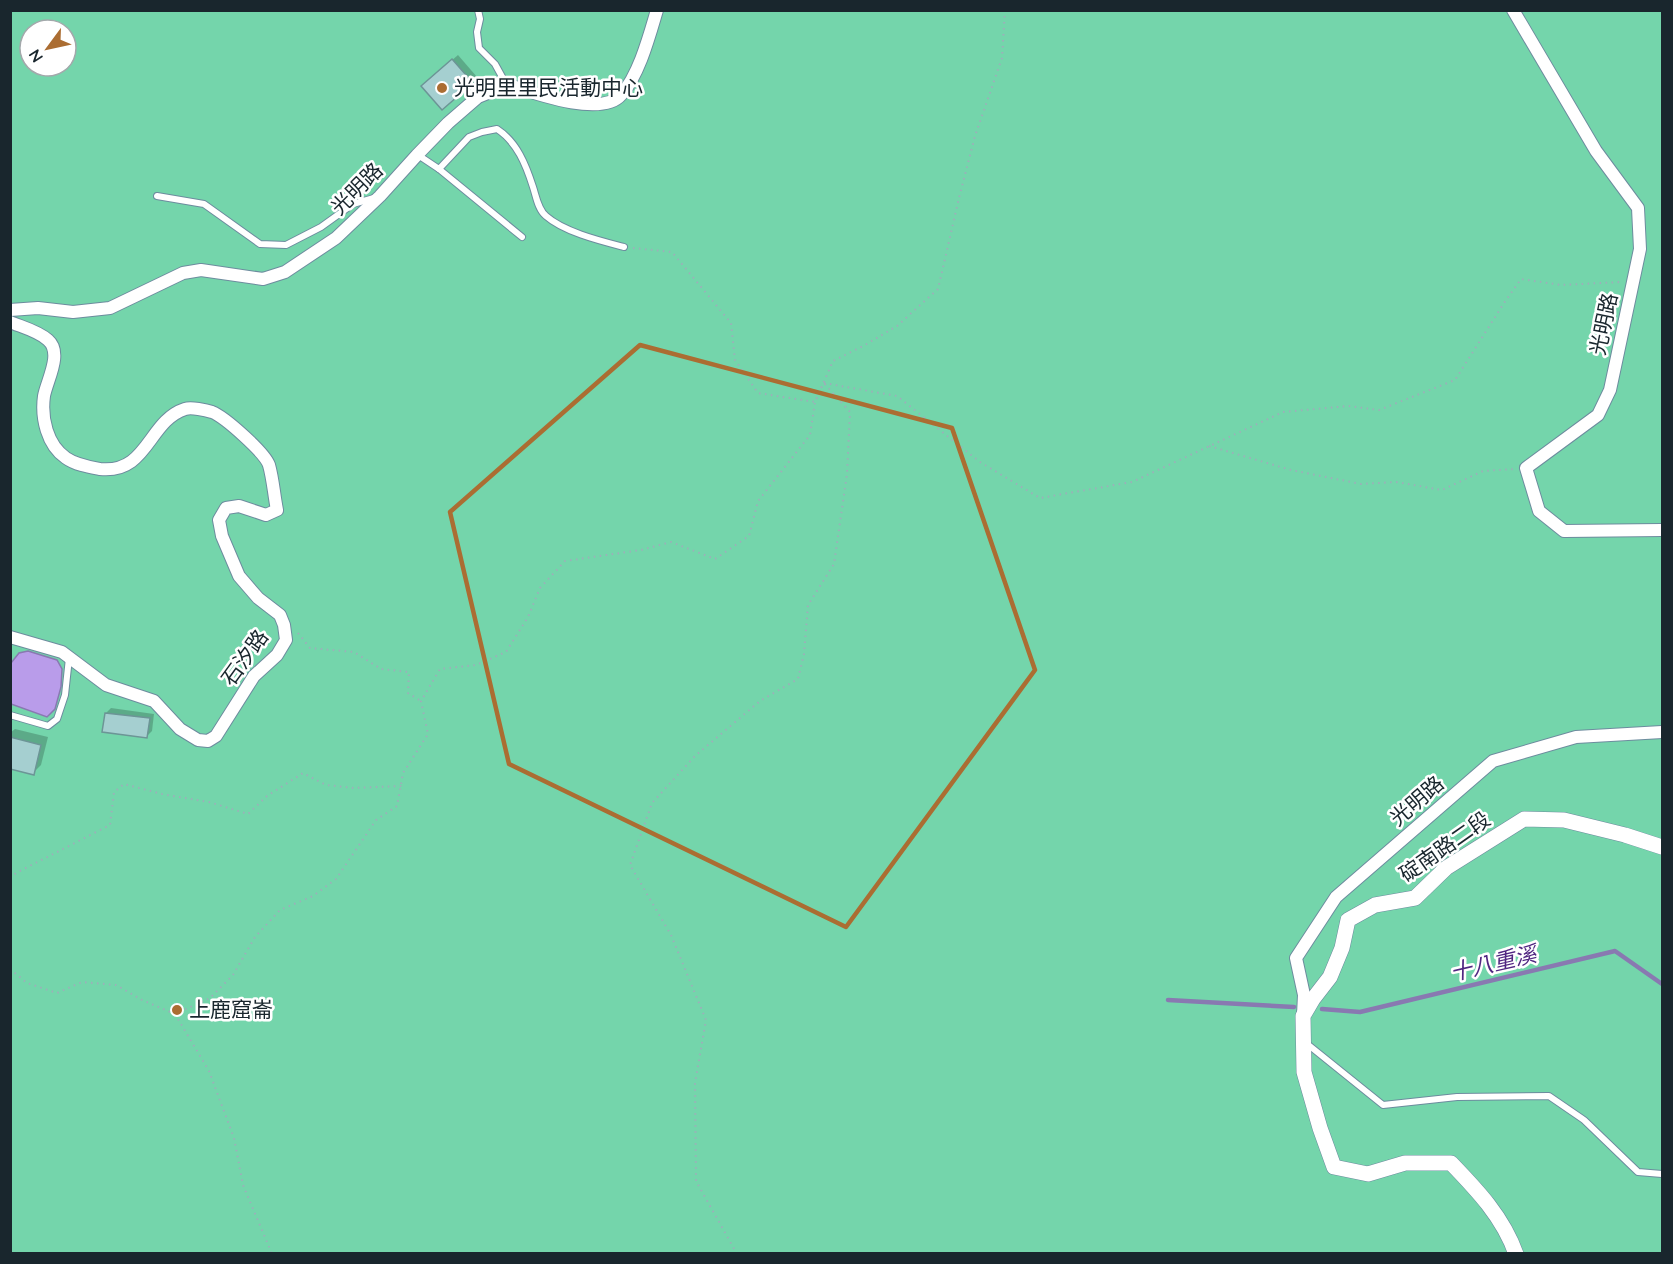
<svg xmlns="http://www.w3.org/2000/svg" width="1673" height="1264" viewBox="0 0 1673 1264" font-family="Quicksand,'Noto Sans TC',sans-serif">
<rect width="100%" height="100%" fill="#dbf0fb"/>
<path fill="#74d5ab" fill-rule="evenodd" d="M11,11H1662V1253H11ZM30,30H66V66H30Z"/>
<polygon fill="#b99cea" stroke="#8979b1" stroke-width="1.5" points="28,651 57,660 62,669 61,687 55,709 47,717 11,704 11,663 19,653"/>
<g fill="#0003">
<polygon points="458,55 477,77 472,82 428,81"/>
<polygon points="111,708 154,714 152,731 147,736 106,713"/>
<polygon points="15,729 48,737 41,765 33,773 10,767 10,733"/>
</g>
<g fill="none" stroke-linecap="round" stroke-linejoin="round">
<g stroke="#8979b1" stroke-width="4.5">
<polyline points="1168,1000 1294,1007"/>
<polyline points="1322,1009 1360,1012 1615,951 1662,984"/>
</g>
</g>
<g fill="#a5cfd0" stroke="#6c9596" stroke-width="1.5">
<polygon points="452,59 473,83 442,110 421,86"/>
<polygon points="105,713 150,718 147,738 102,732"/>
<polygon points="10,737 41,745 34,775 10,769"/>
</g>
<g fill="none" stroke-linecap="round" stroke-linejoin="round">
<g stroke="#6d8c9e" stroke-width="8">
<g id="service">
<polyline points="478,10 480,19 477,32 479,48 495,64 506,84"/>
<path d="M418,155L439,169L469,137L482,132L497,129C517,142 526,165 533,187C536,196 538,210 546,216C564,232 601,241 624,247"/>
<polyline points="439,169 522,237"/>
<polyline points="157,196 204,204 260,244 286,245 321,227 353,204 374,198"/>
<polyline points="10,715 48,726 57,719 65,695 69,658"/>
<polyline points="1306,1043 1383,1105 1457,1097 1549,1096 1584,1120 1638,1172 1662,1174"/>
</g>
</g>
<g stroke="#6d8c9e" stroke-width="14">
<g id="minor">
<polyline points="1513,10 1596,151 1638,208 1640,249 1610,390 1598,415 1526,468 1539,511 1564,531 1662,530"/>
<path d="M10,310L38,308L73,312L110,308L183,273L201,270L263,279L285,272L336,238L380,196L417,155L448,123L478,97L500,88L506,84C531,92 601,118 621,95C639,75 649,37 657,10"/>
<path d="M10,322C22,327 38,331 48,340C63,353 47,380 44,396C41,418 47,445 66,458C76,465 89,467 100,469C148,474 148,421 185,409C191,407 206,410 212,412C225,417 265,453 269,465C273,479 274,495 277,510L266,515L239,506L226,508L219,520L222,536L239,576L258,598L280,615L284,625L286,640L277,655L254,676L216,736L208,741L198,740L180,729L154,701L106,685L62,652L10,637"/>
<polyline points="1303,1015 1304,995 1296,958 1336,897 1493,761 1576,737 1662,732"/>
</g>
</g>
<g stroke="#6d8c9e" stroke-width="16">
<path id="tertiary" d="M1516,1254C1503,1217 1477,1190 1451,1163H1405L1368,1174L1334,1167L1320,1128L1304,1072L1303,1016L1313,999L1330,977L1342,948L1348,920L1375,905L1415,898L1446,868L1524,819L1564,820L1625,835L1662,847"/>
</g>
<g stroke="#9dafb9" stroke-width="2" stroke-dasharray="1.5 4.5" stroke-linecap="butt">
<polyline points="633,248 672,252 731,323 735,360 758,393 815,402"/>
<polyline points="824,383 897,396 980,462 1040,498 1132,482 1283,412 1348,406 1379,410 1455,380 1504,303 1521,279 1561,285 1621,282"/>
<polyline points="1209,446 1291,470 1361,484 1396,482 1442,490 1483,471 1515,469"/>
<polyline points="298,633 310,648 354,652 381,669 409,672 408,693 421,701"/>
<polyline points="10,878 16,873 110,825 114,792 124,784 162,794 209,802 248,814 267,796 303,773 326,785 354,788 402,786"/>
<polyline points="10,969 27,983 57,993 82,982 116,985 142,1000 175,1014 210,998 233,975 255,937 280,910 313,896 336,879 376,820 397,806 403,773 428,734 421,701 440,669 476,665 506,652 528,617 540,588 565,561 641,550 671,542 715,559 749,536 758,501 810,435 815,402 833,361 865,345 897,326 938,289 959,198 975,136 1002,58 1005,10"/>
<polyline points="175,1014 209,1071 234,1138 243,1185 272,1254"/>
<polyline points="737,1254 696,1181 695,1083 706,1020 671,935 630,865 652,803 695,756 760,701 798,679 804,654 808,605 834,564 847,474 850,412 824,383"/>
</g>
<use href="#service" stroke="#fff" stroke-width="6"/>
<use href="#minor" stroke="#fff" stroke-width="12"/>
<use href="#tertiary" stroke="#fff" stroke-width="15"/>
</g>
<path fill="none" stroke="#ab6d32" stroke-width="4.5" stroke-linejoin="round" d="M640,345L952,428L1035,670L846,927L509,764L450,512Z"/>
<g fill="#ab6d32" stroke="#fff" stroke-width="2">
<circle cx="442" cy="88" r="6"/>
<circle cx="177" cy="1010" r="6"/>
</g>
<g text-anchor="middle" stroke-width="5" stroke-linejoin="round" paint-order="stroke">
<g font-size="21" fill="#19262d" stroke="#fff" text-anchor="start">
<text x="454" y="95">光明里里民活動中心</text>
<text x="189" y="1017">上鹿窟崙</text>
</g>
<g font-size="21" fill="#19262d" stroke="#fff">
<text transform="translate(357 189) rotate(-45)" y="7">光明路</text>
<text transform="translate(1604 324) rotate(-78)" y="7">光明路</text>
<text transform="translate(245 658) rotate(-54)" y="7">石汐路</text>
<text transform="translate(1417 801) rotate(-41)" y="7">光明路</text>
<text transform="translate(1445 847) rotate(-35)" y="7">碇南路二段</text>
</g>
<g font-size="22" font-style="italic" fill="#512782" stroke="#fff">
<text transform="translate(1493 963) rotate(-13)" y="8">十八重溪</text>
</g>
</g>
<rect width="1673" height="1264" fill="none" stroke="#19262d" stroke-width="24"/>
<g transform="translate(48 48) rotate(237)"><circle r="28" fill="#ffffff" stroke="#a3a8ab" stroke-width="1.5"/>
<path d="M0-4.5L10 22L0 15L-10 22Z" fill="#ab6d32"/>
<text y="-9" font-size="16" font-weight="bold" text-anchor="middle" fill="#19262d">N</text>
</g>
</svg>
